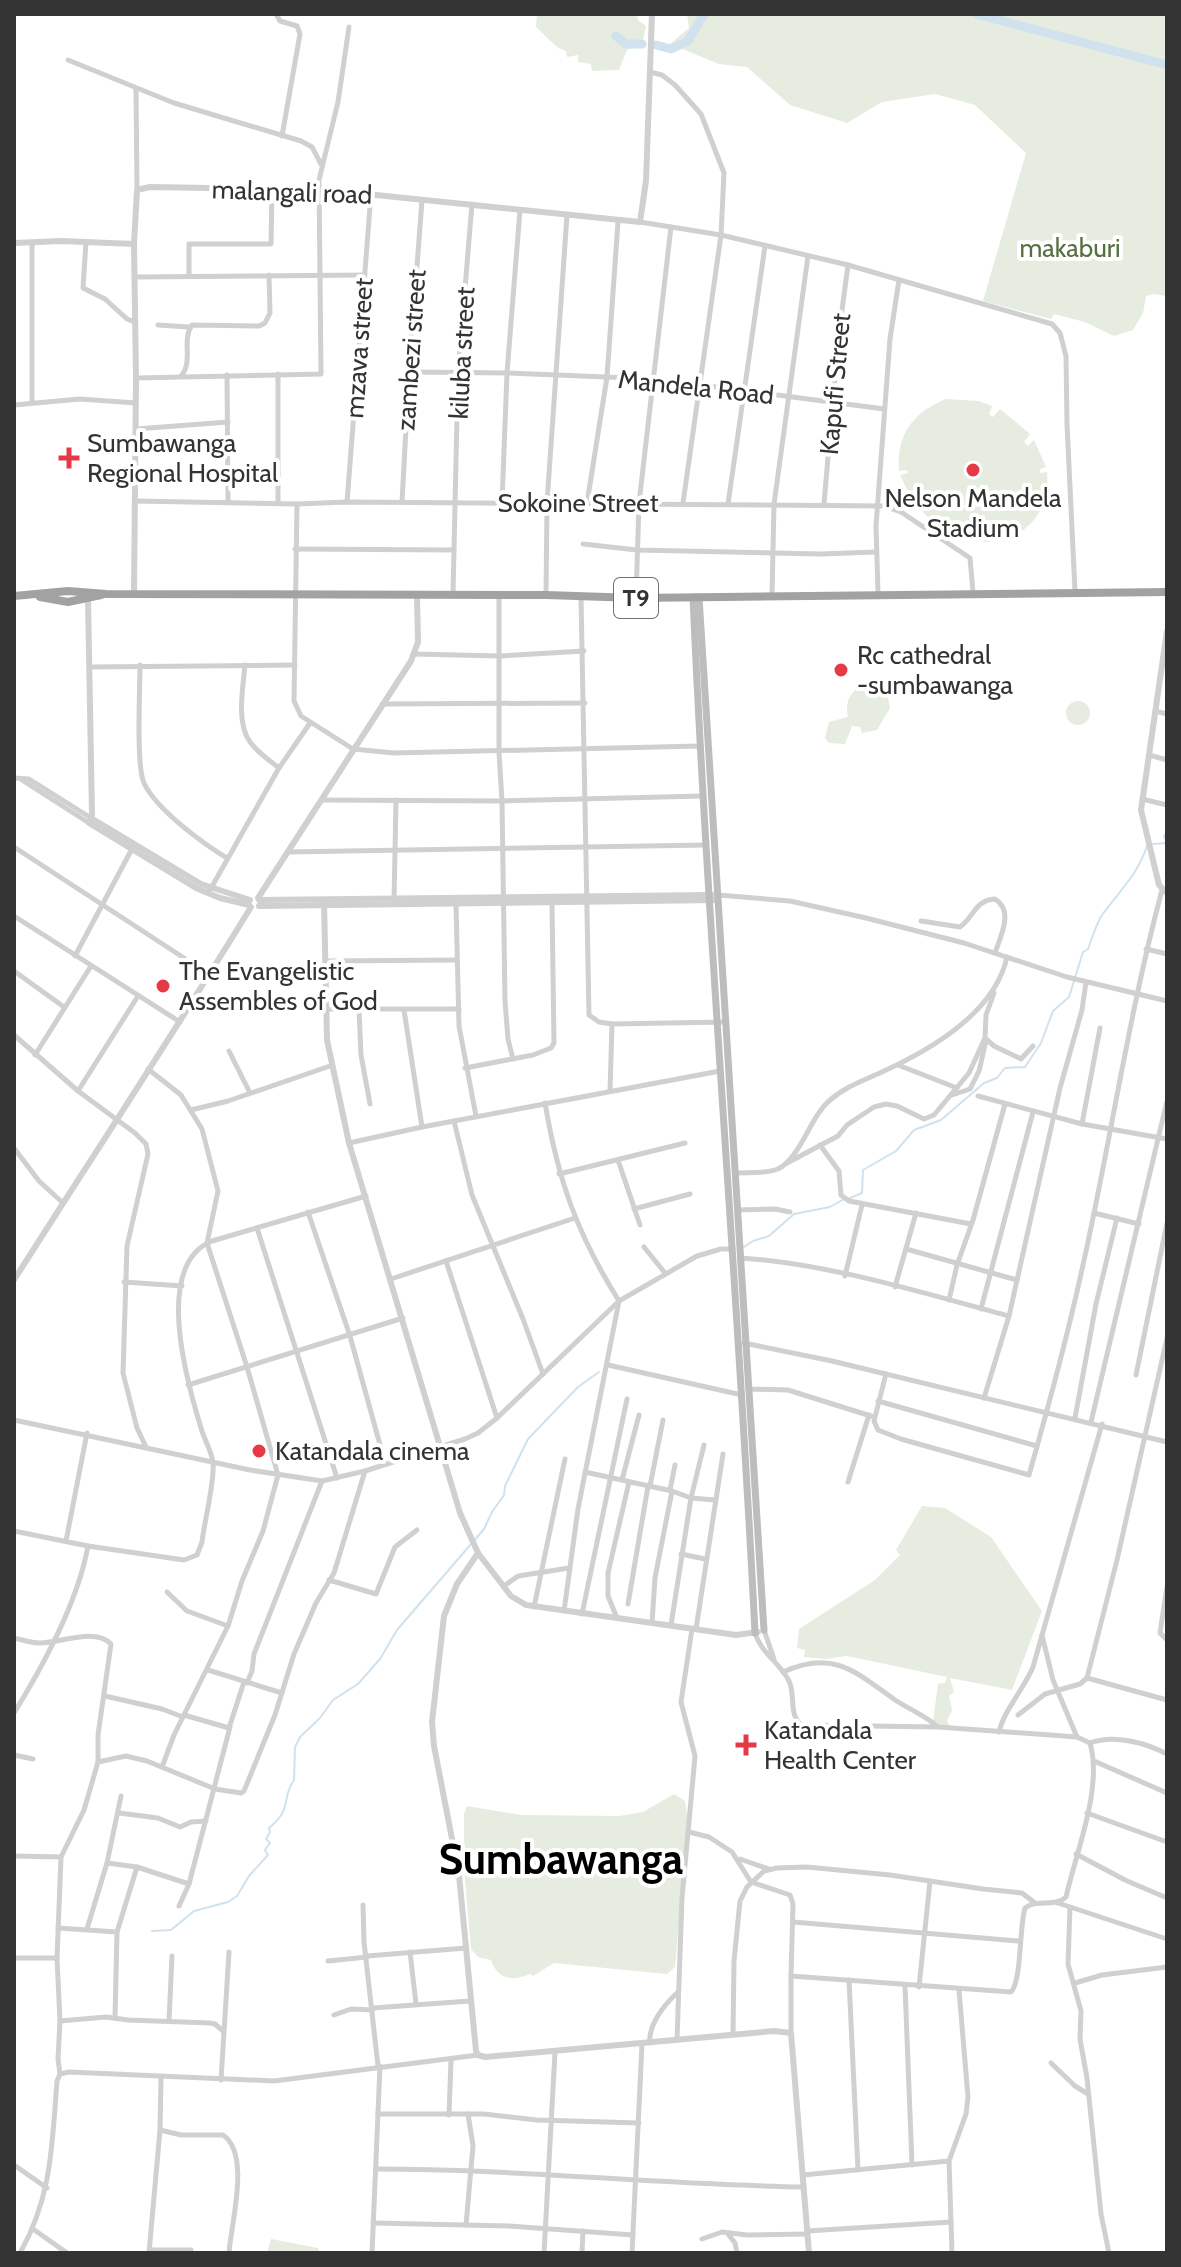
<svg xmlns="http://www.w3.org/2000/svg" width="1181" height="2267" viewBox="0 0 1181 2267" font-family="Cabin,sans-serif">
<rect width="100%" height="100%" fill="#fff"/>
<g fill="#e6ecdf">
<polygon points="537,14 637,14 638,20 646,26 642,44 627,50 619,70 592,71 591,64 578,62 578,55 567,57 566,51 558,48 536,27"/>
<polygon points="687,14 1167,14 1167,296 1154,294 1146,296 1143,313 1133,330 1114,336 1085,322 1054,314 1051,319 983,301 1026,153 975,105 935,94 882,102 847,123 790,105 747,67 719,64 670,44 689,28"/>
<path d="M946,399L979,401L992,406L989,414L993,417L1000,409L1030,434L1024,442L1028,446L1034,440L1046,467L1040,469V473L1047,472C1051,513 1024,542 983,542V536L980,535L978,542C936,531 918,514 900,475L908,473L907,470L899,471C896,435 913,412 946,399Z"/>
<path d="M871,680L888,697L890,708L877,730L862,733L860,727L852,726L845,744L829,743L825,738L829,722L848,717C844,696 854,689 871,680Z"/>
<circle cx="1078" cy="713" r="12"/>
<polygon points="922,1506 945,1508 991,1537 1042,1611 1012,1690 950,1678 954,1692 949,1696 952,1710 947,1721 950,1726 939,1726 933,1721 938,1684 945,1683 947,1677 847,1656 825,1659 804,1657 805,1650 797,1648 799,1629 875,1580 900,1555 896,1550"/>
<path d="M674,1794L685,1801L688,1821L675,1967L667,1974L554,1963L533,1976L530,1974C513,1982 497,1979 491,1960L478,1957L471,1949L464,1868V1814L467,1806L521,1815L619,1816L643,1812Z"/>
<polygon points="271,2239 318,2248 319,2253 267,2253"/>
</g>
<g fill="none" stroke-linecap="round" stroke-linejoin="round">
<g stroke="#cfe2ee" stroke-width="2">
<polyline points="1166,841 1164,836 1167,833"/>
<polyline points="1153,844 1167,843"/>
<path d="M850,1198L862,1193L863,1170L896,1151L914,1130L941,1120L984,1083L997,1078L1005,1068L1025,1067L1041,1043L1053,1011L1069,997L1083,952L1088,949C1092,939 1096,924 1102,915C1120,890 1137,876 1147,846"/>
<polyline points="744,1247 753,1241 769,1236 794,1214 830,1207 844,1199"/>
<path d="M152,1931L171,1930L194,1911L228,1902L237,1896L249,1876L268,1855L265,1850L270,1843L266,1839L270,1832L269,1828C293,1809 281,1798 294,1780L295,1747L300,1737L320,1718L333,1700L358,1684L380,1659L397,1630L484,1529L492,1512L504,1495L505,1486L528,1439L578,1387L599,1372"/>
</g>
<g stroke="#cfe2ee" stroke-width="9">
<polyline points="976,14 1167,65"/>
<polyline points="616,36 626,44 642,44"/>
<polyline points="656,45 671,49 688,41 704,14"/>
</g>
<g stroke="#d0d0d0" stroke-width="5">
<polyline points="276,14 280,21 297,26 300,34 282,136"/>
<polyline points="68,60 174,103 301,141 312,147 321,164"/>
<polyline points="650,72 662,75 675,85 701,114 724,173 721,235 683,503"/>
<polyline points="136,89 137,190"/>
<polyline points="640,222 721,235 848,265 1052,324 1060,333 1066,356 1067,424 1075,591"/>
<polyline points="86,242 83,288 105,299 127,319 135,322"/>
<polyline points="189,276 189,244 271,244 272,190"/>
<polyline points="135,277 365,275"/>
<polyline points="158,325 189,327"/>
<polyline points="409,372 507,373 655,379 884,409"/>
<polyline points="278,374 278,503"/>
<polyline points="227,375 228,501"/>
<path d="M181,376C194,361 181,340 192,325L259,326L265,323L270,313L269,275"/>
<polyline points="136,378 321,374 319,180 338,102 349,27"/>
<polyline points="32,402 32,243"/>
<polyline points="14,405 80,399 136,403"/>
<polyline points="136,429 228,422"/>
<polyline points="135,501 297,504 347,502 883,506 901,512 970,558 973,592"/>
<polyline points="347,502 371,194"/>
<polyline points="402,502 409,372 422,200"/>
<polyline points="502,502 507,373 520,210"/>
<polyline points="587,503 607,377 618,222"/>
<polyline points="297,504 294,701 301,716 353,749 394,753 700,746"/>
<polyline points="728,504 765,246"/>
<polyline points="824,504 838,340 848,265"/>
<polyline points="583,544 637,550 821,554 875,552"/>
<polyline points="295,549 453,550"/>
<polyline points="878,593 876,526 890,339 899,280"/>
<polyline points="453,594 458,373 472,204"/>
<polyline points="499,595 499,752 502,801 505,1001 508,1039 513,1059"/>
<polyline points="546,595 547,503 567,215"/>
<polyline points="772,596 774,504 808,256"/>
<polyline points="581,597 589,1015 599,1022 612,1024 725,1022"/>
<polyline points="636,598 639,503 671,227"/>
<polyline points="413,654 500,656 584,651"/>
<path d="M140,665C140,688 136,766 144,783C156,809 202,843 227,858"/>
<path d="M245,665C243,688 236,723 250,742C258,753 269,760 279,768"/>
<polyline points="89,667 295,665"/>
<polyline points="382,704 585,703"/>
<polyline points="1155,711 1167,714"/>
<polyline points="1149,755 1167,760"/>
<polyline points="14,778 29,779 91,818"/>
<polyline points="22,780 89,823"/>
<polyline points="1142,799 1167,805"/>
<polyline points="321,800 502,801 703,796"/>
<polyline points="14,847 184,958"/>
<polyline points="288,852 706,845"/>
<polyline points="210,890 279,768 310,723"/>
<polyline points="718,895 790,901 866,918 964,943 1067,977 1167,1001"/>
<polyline points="394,901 396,800"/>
<polyline points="456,905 459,1026 476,1116"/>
<polyline points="14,916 180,1022"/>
<path d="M921,921L960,927C974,917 975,900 995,899C1014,911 1001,935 995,953"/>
<polyline points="1146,949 1167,954"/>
<polyline points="75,956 133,847"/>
<polyline points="325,961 457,960"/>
<polyline points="14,971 64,1007"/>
<polyline points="326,1009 459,1009"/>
<polyline points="359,1010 361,1055 370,1104"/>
<polyline points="404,1010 422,1127"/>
<polyline points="14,1035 78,1091 135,1133 146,1144 148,1154 127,1246 123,1373 137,1428 146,1447"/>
<polyline points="986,1039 994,1046 1021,1059 1033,1046"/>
<polyline points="229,1051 250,1093"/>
<polyline points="35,1055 91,966"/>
<polyline points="898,1065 957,1088"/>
<polyline points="465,1068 533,1055 551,1048 554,1043 552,903"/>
<polyline points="148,1069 181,1095 202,1129 218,1191 207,1243 247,1367 278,1475 263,1531 242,1581 228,1626 174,1735 162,1767"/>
<polyline points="78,1091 138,996"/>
<polyline points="610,1091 612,1024"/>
<polyline points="952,1095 970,1089 979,1071 986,1041"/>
<polyline points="978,1096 1082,1124 1167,1139"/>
<path d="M545,1103C558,1180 577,1234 619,1301L578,1509L564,1611"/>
<polyline points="191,1110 228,1101 330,1066"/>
<polyline points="454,1121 472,1195 523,1319 543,1374"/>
<polyline points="1082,1124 1100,1028"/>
<polyline points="349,1143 422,1127 720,1071"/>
<polyline points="820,1145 839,1171 841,1195 849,1201 971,1224"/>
<polyline points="14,1148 39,1181 63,1203"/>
<polyline points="618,1160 640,1225"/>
<polyline points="787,1163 838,1136 847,1125 874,1107 886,1104 897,1106 924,1119 934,1115 969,1073 985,1038 986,1015 994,993"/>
<path d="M735,1173C748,1172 766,1174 778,1169C801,1157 810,1117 830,1100C846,1086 865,1080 884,1071C932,1049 995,1012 1007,957"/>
<polyline points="559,1174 685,1143"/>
<polyline points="634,1209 690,1194"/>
<polyline points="738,1210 775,1209 790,1212"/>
<polyline points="308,1212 350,1336 385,1463"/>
<polyline points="1094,1213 1139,1224"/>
<polyline points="257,1228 337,1478"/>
<polyline points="644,1247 665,1273"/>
<polyline points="906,1249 1017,1280"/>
<path d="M741,1258C830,1264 923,1293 1009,1316"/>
<polyline points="446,1261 497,1418"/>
<polyline points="845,1276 862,1205"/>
<polyline points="391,1279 575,1218"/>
<polyline points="124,1282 182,1286"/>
<polyline points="895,1287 916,1213"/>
<polyline points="949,1300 957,1265 973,1220 1005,1104"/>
<polyline points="981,1309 1033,1112"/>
<polyline points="744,1343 832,1361 1167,1442"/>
<polyline points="608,1365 742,1395"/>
<path d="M886,1374L874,1421L878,1430L901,1439L1029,1475C1048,1408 1066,1342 1081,1274C1110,1146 1128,1017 1162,890"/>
<polyline points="1136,1375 1167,1223"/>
<polyline points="188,1385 403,1318"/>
<polyline points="749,1389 788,1390 874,1417"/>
<polyline points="984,1398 1009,1316 1060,1088 1082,1010 1086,982"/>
<polyline points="878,1401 1037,1446"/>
<polyline points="1075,1418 1096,1304 1117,1218"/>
<polyline points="14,1420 250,1470 322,1481 365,1471 465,1439 478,1433 497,1418 619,1301 697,1256 721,1249 733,1249"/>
<polyline points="1091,1422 1167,1101"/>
<polyline points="585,1472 672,1491 691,1498 715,1500"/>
<polyline points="622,1480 639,1415"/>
<polyline points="848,1482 869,1415"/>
<polyline points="650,1486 663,1420"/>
<polyline points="670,1490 675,1465"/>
<path d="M14,1531L88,1546L184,1560L197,1555L202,1542C204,1523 215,1481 213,1463C212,1452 204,1439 201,1428C187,1382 153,1265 212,1241L366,1196"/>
<polyline points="66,1541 87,1433"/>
<polyline points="681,1554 705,1559"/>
<polyline points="329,1580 376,1594 395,1547 417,1530"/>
<polyline points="504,1586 518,1576 569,1568"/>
<polyline points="1167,1587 1160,1633 1167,1640"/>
<polyline points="167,1592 187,1611 228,1626"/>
<polyline points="628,1604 648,1486"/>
<polyline points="534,1607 565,1459"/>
<polyline points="582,1614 627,1399"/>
<polyline points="617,1618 608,1596 608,1573 629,1482"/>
<polyline points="652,1623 655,1578 672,1491"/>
<polyline points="671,1625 691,1498 704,1445"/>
<polyline points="696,1629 723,1454"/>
<polyline points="764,1630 774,1659"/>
<path d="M755,1633C761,1653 780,1663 789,1681C796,1696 788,1713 801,1725L938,1727L1077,1737L1090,1743C1103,1788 1076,1852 1066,1897C1054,1908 1038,1898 1025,1908C1019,1928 1022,1980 1011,1992L791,1976V2033"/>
<polyline points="1042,1635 1053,1680 1077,1737"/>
<path d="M14,1638C23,1640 32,1643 40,1643C61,1643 95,1627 111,1644L98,1735V1762"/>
<polyline points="208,1670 282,1693"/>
<path d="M783,1672C833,1649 856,1672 895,1700C909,1709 924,1715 937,1726"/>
<polyline points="1087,1678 1167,1700"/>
<polyline points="247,1683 252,1671 254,1654 322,1481"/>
<polyline points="105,1696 162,1709 183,1717"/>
<path d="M14,1713C43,1666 78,1601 88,1546"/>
<polyline points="184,1715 229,1728 244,1682"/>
<polyline points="1018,1715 1045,1694 1080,1684 1087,1678 1117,1560 1167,1338"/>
<path d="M999,1732C1004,1710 1024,1689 1033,1667L1102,1424"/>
<path d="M1090,1743C1114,1734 1146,1743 1167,1754"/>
<polyline points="14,1755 33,1759"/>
<polyline points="1094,1761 1167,1793"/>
<polyline points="119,1813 158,1818 180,1827 191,1822 206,1821"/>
<polyline points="1087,1813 1167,1842"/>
<polyline points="689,1832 709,1837 732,1852 751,1882 790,1895 793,1904 791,1976"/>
<polyline points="1076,1854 1125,1880 1167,1898"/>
<polyline points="14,1856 61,1857"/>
<polyline points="740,1859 769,1869"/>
<polyline points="107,1863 137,1867 189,1884"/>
<polyline points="1058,1903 1167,1939"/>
<polyline points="363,1905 364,1942 378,2066"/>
<polyline points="179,1906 189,1884 230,1727"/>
<polyline points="1070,1907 1068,1964 1081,2011 1080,2039 1087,2078 1101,2214 1109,2253"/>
<polyline points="793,1922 1019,1941"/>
<polyline points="58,1928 117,1932 115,2018"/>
<polyline points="87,1929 107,1863 121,1796"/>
<polyline points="117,1932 137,1867"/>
<polyline points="410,1952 416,2004"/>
<polyline points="367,1956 466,1948"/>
<polyline points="14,1958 57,1958"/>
<polyline points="328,1961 367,1957"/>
<polyline points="849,1980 858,2170"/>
<polyline points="1075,1983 1102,1975 1167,1967"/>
<polyline points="905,1986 912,2165"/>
<polyline points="919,1987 930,1881"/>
<polyline points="373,2008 470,2001"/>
<polyline points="334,2015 351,2009 373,2010"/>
<polyline points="60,2021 106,2017 128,2020 210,2023 215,2024 223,2031"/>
<polyline points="169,2021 172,1956"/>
<polyline points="733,2034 734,1961 740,1901 747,1887 764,1871 777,1868 807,1867 890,1875 983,1889 1022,1893 1035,1903"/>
<polyline points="677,2040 682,1898 695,1756 681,1702 692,1629"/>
<path d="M650,2043C648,2025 664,2005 677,1993"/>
<polyline points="1051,2063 1075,2086 1088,2094"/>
<polyline points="60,2074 58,2059 60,2021 57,1958 61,1857 84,1810 98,1762 126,1756 147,1761 215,1789 241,1793 244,1791 275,1715 294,1654 316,1603 334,1573 365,1471"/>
<polyline points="221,2080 229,1952"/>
<polyline points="378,2114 484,2114 537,2120 639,2123"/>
<polyline points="449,2115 451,2060"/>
<path d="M160,2130L181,2135H223C251,2154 231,2223 229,2253"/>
<polyline points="14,2165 47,2188"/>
<path d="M376,2169C519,2169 661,2185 804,2187"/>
<polyline points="803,2175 949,2161"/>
<polyline points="373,2223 509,2226 633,2235"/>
<polyline points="466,2225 473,2146 468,2114"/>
<polyline points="33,2229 67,2253"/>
<polyline points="807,2231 951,2222"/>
<polyline points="728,2234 735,2243 737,2253"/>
<polyline points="702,2239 722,2232 747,2235 807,2234"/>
<polyline points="150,2250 191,2250"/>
<path d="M20,2253C52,2197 52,2144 57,2081L60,2074L69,2072L274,2081L478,2055"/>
<polyline points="149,2253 160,2130 161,2078"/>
<polyline points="372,2253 380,2066"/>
<polyline points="544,2253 555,2052"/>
<polyline points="582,2253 583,2231"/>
<polyline points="632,2253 642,2044"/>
<polyline points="952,2253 949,2161 966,2114 968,2097 959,1990"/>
</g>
<g stroke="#d0d0d0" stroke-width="6">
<polyline points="14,243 61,241 134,244"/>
<polyline points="134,594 136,378 134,244 137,190 150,187 327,190 640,222 646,181 652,14"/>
<polyline points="88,599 92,815 89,823 196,888 220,898 249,905"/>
<polyline points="1167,631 1141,810 1159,885 1167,893"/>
<polyline points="91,818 201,884 250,900"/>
<polyline points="258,898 411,661 418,642 417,596"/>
<polyline points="259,900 712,895"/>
<polyline points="324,901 327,1040 349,1143 460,1513 478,1553 511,1596 526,1605 736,1635 758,1632"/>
<polyline points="259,906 717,900"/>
<path d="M14,1280C93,1156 174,1033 251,907"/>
<polyline points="478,1553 457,1584 444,1616 432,1722 434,1746 459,1875 476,2051 478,2055 485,2057 774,2031 791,2033 809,2253"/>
</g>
<g stroke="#bdbdbd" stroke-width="7">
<path d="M693,597C708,942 738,1287 755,1633"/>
<polyline points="699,597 764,1630"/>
</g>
<g stroke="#a2a2a2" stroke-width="8">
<polyline points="14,596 68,591 106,594 546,595 636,598 1167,592"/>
<polyline points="40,597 68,602 101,595"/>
</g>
</g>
<g fill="#e63946" stroke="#fff" stroke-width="3">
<path d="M65 446h8v8h8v8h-8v8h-8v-8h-8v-8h8z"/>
<circle cx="973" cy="470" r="8"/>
<circle cx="841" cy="670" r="8"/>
<circle cx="163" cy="986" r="8"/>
<circle cx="259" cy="1451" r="8"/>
<path d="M742 1733h8v8h8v8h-8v8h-8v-8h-8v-8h8z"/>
</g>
<g text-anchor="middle" stroke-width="8" stroke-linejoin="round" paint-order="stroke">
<rect fill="#fff" stroke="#707070" stroke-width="2" x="614" y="578" width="44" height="40" rx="6"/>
<g font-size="24" font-weight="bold" fill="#333">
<text x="636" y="606">T9</text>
</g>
<g font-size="26" fill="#333" stroke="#fff">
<text transform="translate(292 192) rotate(2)" y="9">malangali road</text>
<text transform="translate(359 348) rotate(-86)" y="9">mzava street</text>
<text transform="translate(411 350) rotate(-86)" y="9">zambezi street</text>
<text transform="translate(462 353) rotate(-87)" y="9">kiluba street</text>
<text transform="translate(835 384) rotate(-85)" y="9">Kapufi Street</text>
<text transform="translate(696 387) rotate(6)" y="9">Mandela Road</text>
<text x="578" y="512">Sokoine Street</text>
</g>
<g font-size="26" fill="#56703f" stroke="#fff">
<text x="1070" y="257">makaburi</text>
</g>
<g font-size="26" fill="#333" stroke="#fff" text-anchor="start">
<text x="87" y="452">Sumbawanga<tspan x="87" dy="30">Regional Hospital</tspan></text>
<text x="973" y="507" text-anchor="middle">Nelson Mandela<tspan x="973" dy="30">Stadium</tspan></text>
<text x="857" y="664">Rc cathedral<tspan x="857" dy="30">-sumbawanga</tspan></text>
<text x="179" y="980">The Evangelistic<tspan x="179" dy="30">Assembles of God</tspan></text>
<text x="275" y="1460">Katandala cinema</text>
<text x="764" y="1739">Katandala<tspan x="764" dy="30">Health Center</tspan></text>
</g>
<g font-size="42" font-weight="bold" fill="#000" stroke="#fff">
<text x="561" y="1874">Sumbawanga</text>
</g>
</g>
<rect width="1181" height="2267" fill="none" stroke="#333333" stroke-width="32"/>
</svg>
